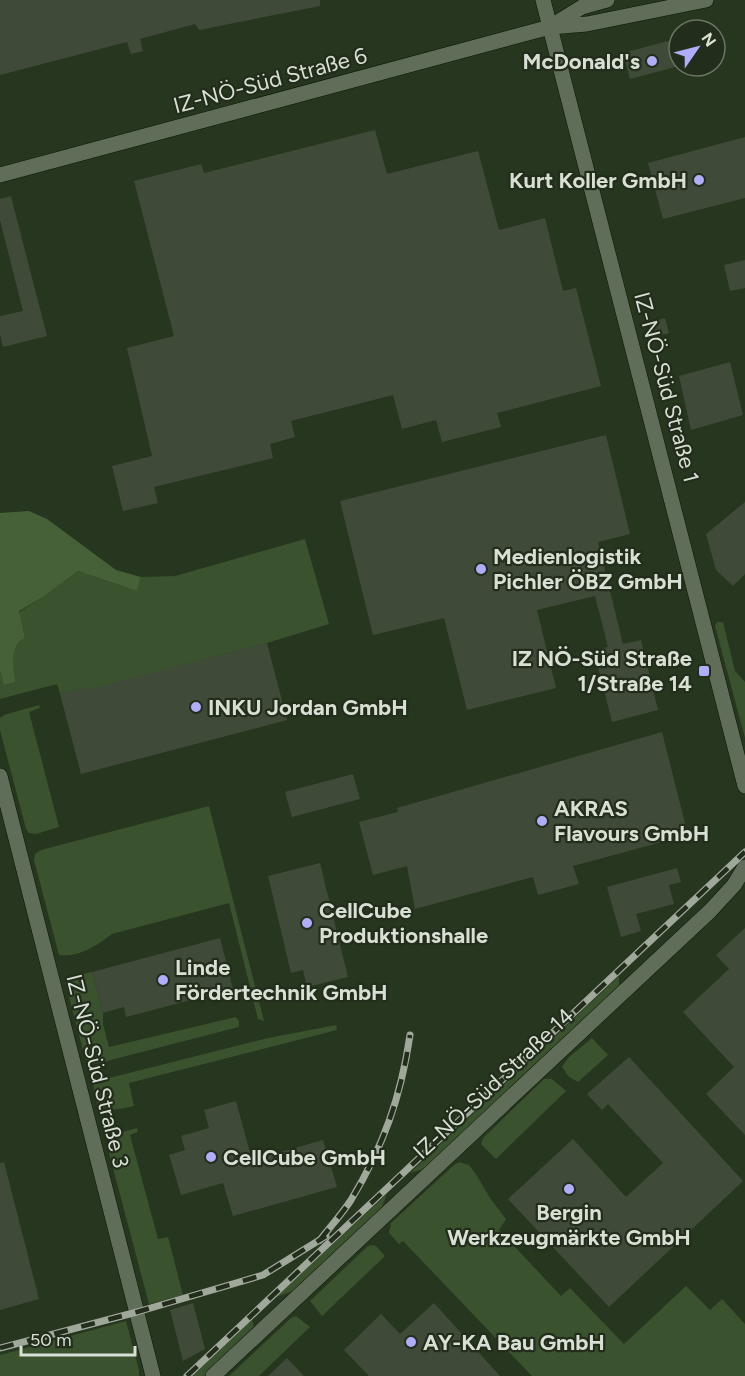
<svg xmlns="http://www.w3.org/2000/svg" width="745" height="1376" viewBox="0 0 745 1376" font-family="Figtree,sans-serif">
<rect width="100%" height="100%" fill="#222d1b"/>
<path fill="#27361e" fill-rule="evenodd" d="M0,0H745V1376H0ZM679,30H715V66H679Z"/>
<g fill="#3a522d">
<path d="M305,539L329,624L267,643L104,686L100,739L86,688L60,694L57,684L0,699V671L4,684C8,669 10,647 25,638L19,612L43,597L78,571L137,591L141,577L175,576Z"/>
<polygon points="717,622 723,622 735,671 745,682 745,738 715,626"/>
<polygon points="39,705 40,708 29,712 59,827 36,834 29,833 26,829 0,730 0,718 4,715"/>
<path d="M209,806L264,1021L258,1019L229,903L112,934C98,945 78,958 59,955L34,860L35,854L41,850Z"/>
<polygon points="92,972 103,1013 103,1024 109,1047 236,1017 239,1021 239,1027 95,1064 88,1063 85,1058 65,982 70,977"/>
<polygon points="619,976 619,986 424,1169 410,1173"/>
<path d="M336,1025L337,1030L129,1083L134,1106C113,1111 91,1115 94,1084L97,1081L268,1038Z"/>
<polygon points="592,1038 608,1055 578,1082 569,1077 562,1067 568,1058"/>
<polygon points="544,1079 552,1079 566,1091 496,1159 481,1144 483,1138"/>
<path d="M137,1128L138,1132L130,1135L158,1239L168,1237L183,1295L149,1304L109,1153C109,1134 121,1132 137,1128Z"/>
<polygon points="459,1162 469,1165 476,1174 490,1198 506,1219 499,1230 561,1296 570,1288 624,1344 686,1286 710,1310 722,1299 745,1324 745,1376 532,1376 403,1241 399,1244 389,1233 391,1223 454,1165"/>
<polygon points="387,1194 381,1209 296,1290 276,1297"/>
<polygon points="372,1245 376,1246 385,1256 322,1316 310,1301 368,1246"/>
<polygon points="296,1316 310,1327 259,1376 229,1376 291,1318"/>
<polygon points="252,1320 254,1327 249,1333 204,1376 192,1376"/>
<polygon points="126,1321 139,1370 139,1376 0,1376 0,1355"/>
</g>
<path fill="#466137" d="M29,511L47,519L116,570L141,577L137,591L78,571L43,597L19,611L25,638C8,647 14,666 15,682L4,685L0,671V513Z"/>
<g fill="#3f4b38">
<polygon points="0,0 320,0 320,6 199,30 195,24 140,39 143,51 131,54 127,42 0,75"/>
<polygon points="679,38 679,66 630,79 623,53"/>
<polygon points="375,130 387,174 478,151 499,230 545,218 563,291 576,288 601,386 497,413 501,427 442,442 436,420 402,429 393,395 291,421 295,437 270,444 273,458 154,487 158,503 123,511 112,466 152,456 127,348 174,336 134,181 201,164 204,173"/>
<polygon points="745,137 745,198 663,219 648,163"/>
<polygon points="11,196 47,336 3,347 0,334 0,316 23,311 0,220 0,199"/>
<polygon points="745,260 745,288 730,291 724,265"/>
<polygon points="665,318 669,333 654,337 650,322"/>
<polygon points="730,362 743,415 691,430 679,376"/>
<polygon points="606,435 630,534 598,542 623,644 641,640 658,710 612,722 594,651 608,647 595,596 537,610 556,688 467,710 444,618 373,635 340,501"/>
<polygon points="745,502 745,574 733,586 716,570 706,534"/>
<polygon points="267,643 287,720 81,774 60,694 86,687 87,690"/>
<polygon points="662,732 688,835 573,866 579,884 538,895 533,877 415,909 407,866 373,875 359,822 398,812 397,808"/>
<polygon points="353,774 360,799 292,817 285,792"/>
<polygon points="320,863 348,977 307,987 303,970 291,973 268,876"/>
<polygon points="677,868 681,882 669,885 674,904 636,914 641,931 621,937 607,887"/>
<polygon points="745,928 745,1135 706,1094 734,1067 683,1012 729,969 716,955"/>
<polygon points="220,938 233,989 126,1017 124,1007 103,1013 92,972"/>
<polygon points="629,1057 743,1181 609,1307 508,1199 573,1139 626,1197 663,1163 608,1104 602,1110 587,1094"/>
<polygon points="236,1101 252,1160 323,1140 337,1187 233,1216 223,1183 181,1195 169,1155 185,1150 181,1136 209,1128 204,1110"/>
<polygon points="4,1162 39,1299 0,1310 0,1163"/>
<polygon points="193,1303 205,1349 183,1361 170,1310"/>
<polygon points="434,1303 500,1376 369,1376 344,1350 381,1314 400,1334"/>
<polygon points="287,1358 304,1376 268,1376"/>
</g>
<g fill="none" stroke-linecap="round" stroke-linejoin="round">
<g stroke="#0b1505" stroke-width="16">
<g id="minor">
<polyline points="543,0 745,786"/>
<polyline points="553,25 582,7 607,0"/>
<polyline points="0,175 550,27 587,24 706,0"/>
<polyline points="0,776 153,1376"/>
<polyline points="213,1376 710,911 734,885 745,867"/>
</g>
</g>
<use href="#minor" stroke="#606d59" stroke-width="15"/>
<g stroke="#a0a89b" stroke-width="7">
<g id="rail">
<path d="M320,1240C330,1227 342,1214 351,1200C383,1147 401,1097 410,1035"/>
<polyline points="0,1348 137,1312 263,1275 326,1236"/>
<polyline points="187,1376 745,852"/>
</g>
</g>
<use href="#rail" stroke="#222d1b" stroke-width="4.5" stroke-dasharray="14" stroke-linecap="butt"/>
</g>
<g fill="#b0aefa" stroke="#222d1b" stroke-width="2">
<circle cx="652" cy="61" r="6"/>
<circle cx="699" cy="180" r="6"/>
<circle cx="481" cy="569" r="6"/>
<rect x="698" y="665" width="12" height="12" rx="3"/>
<circle cx="196" cy="707" r="6"/>
<circle cx="542" cy="821" r="6"/>
<circle cx="307" cy="923" r="6"/>
<circle cx="163" cy="980" r="6"/>
<circle cx="211" cy="1157" r="6"/>
<circle cx="569" cy="1189" r="6"/>
<circle cx="411" cy="1342" r="6"/>
</g>
<g text-anchor="middle" stroke-width="4.5" stroke-linejoin="round" paint-order="stroke">
<g font-size="22" font-weight="bold" fill="#d8dfd4" stroke="#222d1b" text-anchor="start">
<text x="640" y="69" text-anchor="end">McDonald's</text>
<text x="687" y="188" text-anchor="end">Kurt Koller GmbH</text>
<text x="493" y="564">Medienlogistik<tspan x="493" dy="25">Pichler ÖBZ GmbH</tspan></text>
<text x="692" y="666" text-anchor="end">IZ NÖ-Süd Straße<tspan x="692" dy="25">1/Straße 14</tspan></text>
<text x="208" y="715">INKU Jordan GmbH</text>
<text x="554" y="816">AKRAS<tspan x="554" dy="25">Flavours GmbH</tspan></text>
<text x="319" y="918">CellCube<tspan x="319" dy="25">Produktionshalle</tspan></text>
<text x="175" y="975">Linde<tspan x="175" dy="25">Fördertechnik GmbH</tspan></text>
<text x="223" y="1165">CellCube GmbH</text>
<text x="569" y="1220" text-anchor="middle">Bergin<tspan x="569" dy="25">Werkzeugmärkte GmbH</tspan></text>
<text x="423" y="1350">AY-KA Bau GmbH</text>
</g>
<g font-size="22" fill="#d8dfd4" stroke="#222d1b">
<text transform="translate(270 80) rotate(-15)" y="8">IZ-NÖ-Süd Straße 6</text>
<text transform="translate(667 387) rotate(75)" y="8">IZ-NÖ-Süd Straße 1</text>
<text transform="translate(98 1071) rotate(76)" y="8">IZ-NÖ-Süd Straße 3</text>
<text transform="translate(493 1083) rotate(-43)" y="8">IZ-NÖ-Süd Straße 14</text>
</g>
</g>
<g transform="translate(697 48) rotate(55)"><circle r="28" fill="#222d1b" stroke="#6b7465" stroke-width="1.5"/>
<path d="M0-4.5L10 22L0 15L-10 22Z" fill="#b0aefa"/>
<text y="-9" font-size="16" font-weight="bold" text-anchor="middle" fill="#d8dfd4">N</text>
</g>
<path d="M21 1346v9h114v-9" fill="none" stroke="#d8dfd4" stroke-width="3"/>
<text x="30" y="1346" font-size="18" fill="#d8dfd4" stroke="#222d1b" stroke-width="4.5" paint-order="stroke">50 m</text>
</svg>
